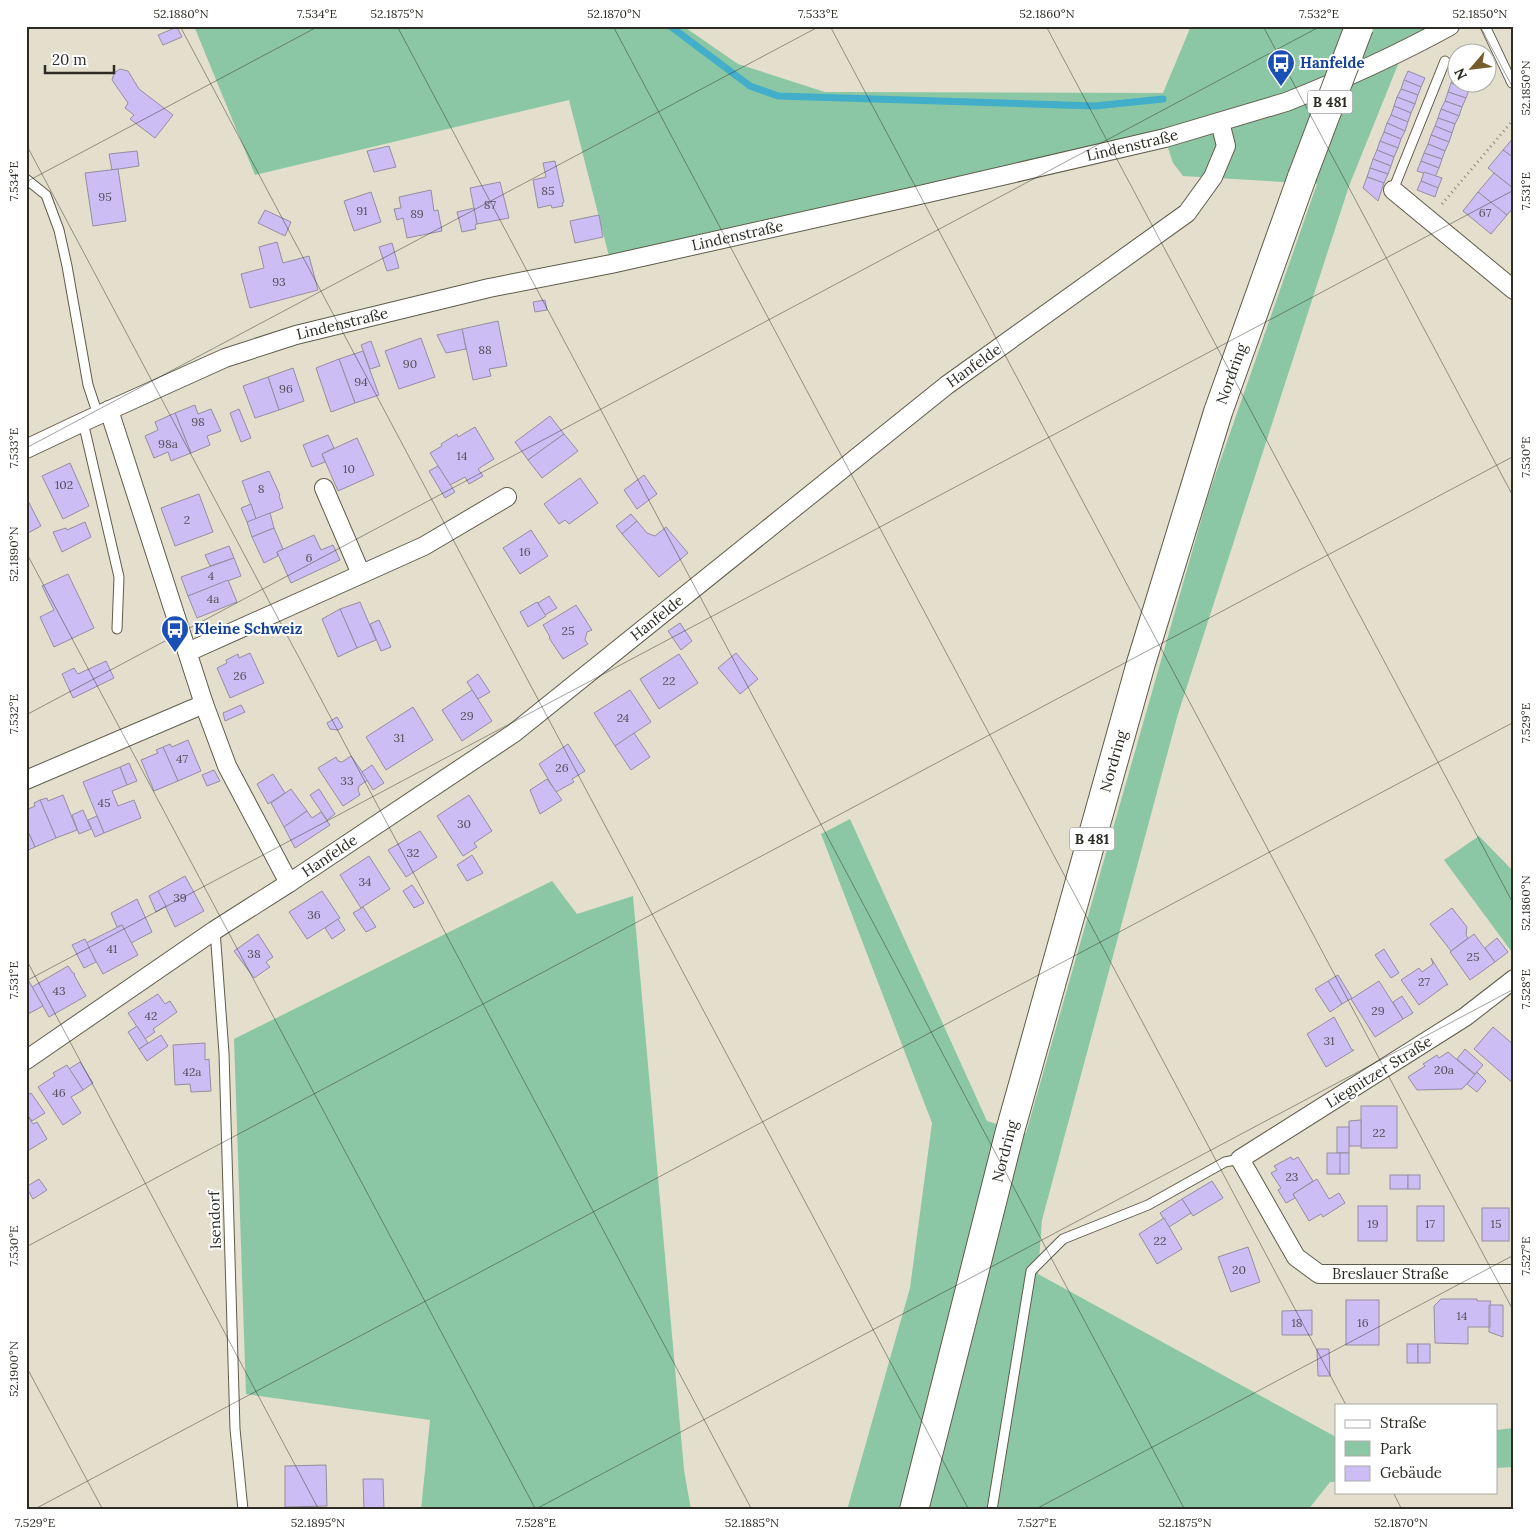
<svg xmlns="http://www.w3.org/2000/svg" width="1540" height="1536" viewBox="0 0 1540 1536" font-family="Lora,serif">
<rect width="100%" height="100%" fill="#e3dfcc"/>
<g fill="#8bc7a4">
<polygon points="194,26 683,26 738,64 825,92 1163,93 1191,26 1450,26 1403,52 1349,186 1178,714 1042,1220 1038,1274 1336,1437 1336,1482 1330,1482 1308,1510 847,1510 910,1288 932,1123 821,834 850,819 987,1121 1026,1133 1208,496 1317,184 1183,176 1173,163 1165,139 611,264 569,100 255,175"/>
<polygon points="1479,836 1514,872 1514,955 1444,860"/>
<polygon points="552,881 577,914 633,896 684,1470 691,1510 421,1510 430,1420 246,1394 234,1039"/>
<polygon points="1514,1428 1514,1467 1496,1468 1496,1430"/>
</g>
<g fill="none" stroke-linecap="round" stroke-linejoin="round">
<polyline stroke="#42aec9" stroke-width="7" points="670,26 750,86 778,96 1095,106 1163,99"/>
</g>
<g fill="#ccbdf4" stroke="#938fa0">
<polygon points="177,27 182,37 163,45 158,35"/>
<polygon points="120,69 128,71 139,89 173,115 155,138 130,119 134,115 125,108 128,103 112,80 114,73"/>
<polygon points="1408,71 1425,78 1421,87 1404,80"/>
<polygon points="1455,74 1458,76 1458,82 1471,82 1469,90 1451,83"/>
<polygon points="1404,80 1421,87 1418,95 1401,89"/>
<polygon points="1451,83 1469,90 1466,98 1448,92"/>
<polygon points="1401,89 1418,95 1415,104 1397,97"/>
<polygon points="1448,92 1466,98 1462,107 1445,101"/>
<polygon points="1397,97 1415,104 1411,113 1394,106"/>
<polygon points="1445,101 1462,107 1459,116 1441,109"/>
<polygon points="1394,106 1411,113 1408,122 1391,115"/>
<polygon points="1441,109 1459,116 1455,124 1438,118"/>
<polygon points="1391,115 1408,122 1405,131 1387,123"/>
<polygon points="1438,118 1455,124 1452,133 1435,126"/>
<polygon points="1387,123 1405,131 1401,139 1384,132"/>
<polygon points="1435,126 1452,133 1449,142 1431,135"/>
<polygon points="1384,132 1401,139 1398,148 1380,141"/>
<polygon points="1431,135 1449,142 1445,151 1428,144"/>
<polygon points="1514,137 1514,158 1503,150"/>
<polygon points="1380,141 1398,148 1394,157 1377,150"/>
<polygon points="1428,144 1445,151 1442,159 1424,153"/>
<polygon points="389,146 396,167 374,172 367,151"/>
<polygon points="1377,150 1394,157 1391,166 1373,159"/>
<polygon points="1503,150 1514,158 1514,189 1488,168"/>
<polygon points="137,151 139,166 112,170 109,154"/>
<polygon points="1424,153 1442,159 1439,168 1421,161"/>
<polygon points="1373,159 1391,166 1388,174 1370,168"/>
<polygon points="555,161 564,202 562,203 563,206 552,208 551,205 538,208 533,180 546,177 543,163"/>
<polygon points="1421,161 1439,168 1435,177 1417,171"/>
<polygon points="1370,168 1388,174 1384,183 1367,177"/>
<polygon points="118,169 126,221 93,226 85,173"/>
<polygon points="1424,172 1442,178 1438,188 1421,181"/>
<polygon points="1494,173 1514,189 1514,207 1507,215 1478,192"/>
<polygon points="1367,177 1384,183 1378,201 1363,188"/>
<polygon points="1421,181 1438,188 1435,197 1417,190"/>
<polygon points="500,182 509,218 477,224 470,188"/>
<polygon points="431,190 434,211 438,210 442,231 407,238 403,218 397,220 394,209 401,208 399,197"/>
<polygon points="371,192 381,222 354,231 344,201"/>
<polygon points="1478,192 1507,215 1491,234 1463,211"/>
<polygon points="474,208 477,224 475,225 476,229 462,232 457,212"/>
<polygon points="265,210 291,222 285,236 258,223"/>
<polygon points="599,215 603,237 575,243 570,221"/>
<polygon points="277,242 283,263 309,256 318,290 250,308 241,274 264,268 259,247"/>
<polygon points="392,243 399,268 387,271 379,247"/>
<polygon points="545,300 547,310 535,312 533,302"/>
<polygon points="498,321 507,366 489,369 491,376 473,380 462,329"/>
<polygon points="462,329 466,349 446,353 437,335"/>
<polygon points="421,338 435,377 399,389 385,351"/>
<polygon points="371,341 380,366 370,369 361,345"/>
<polygon points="363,351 379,395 355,403 339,359"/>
<polygon points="339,359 355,403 331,412 316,368"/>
<polygon points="293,368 304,401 279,410 268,377"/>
<polygon points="268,377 279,410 255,418 243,386"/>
<polygon points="195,405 198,414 211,409 221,431 207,436 210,445 191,453 175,413"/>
<polygon points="239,409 251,438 241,442 230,413"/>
<polygon points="175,413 191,453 171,461 168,452 154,458 145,436 158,430 155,422"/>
<polygon points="550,416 564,434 528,460 515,442"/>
<polygon points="475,427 494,459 478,469 483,476 469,484 465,477 450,485 430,453 442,446 441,444 457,434 458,437"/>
<polygon points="564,434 578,451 542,478 528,460"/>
<polygon points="328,435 334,448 322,454 325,462 312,467 303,445"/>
<polygon points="357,438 374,475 338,491 322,454"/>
<polygon points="70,463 89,506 63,519 42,476"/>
<polygon points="438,466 455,492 445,498 429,471"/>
<polygon points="269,471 280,495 279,496 283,508 256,519 242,481"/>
<polygon points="644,475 657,494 637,509 624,490"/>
<polygon points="580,478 598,503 569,524 565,520 559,524 544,504"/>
<polygon points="199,494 213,532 175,546 161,508"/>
<polygon points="26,497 41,526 26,534"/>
<polygon points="251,504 256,519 247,522 241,508"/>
<polygon points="270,513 274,528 252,537 247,522"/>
<polygon points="631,514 637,521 622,534 616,526"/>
<polygon points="637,521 647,533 655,536 666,527 688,553 659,577 622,534"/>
<polygon points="85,522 91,537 62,552 53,532 66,528 67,530"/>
<polygon points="274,528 283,549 277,552 278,556 264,563 252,537"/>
<polygon points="531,530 548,556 520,574 503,548"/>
<polygon points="314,535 321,550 333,545 340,560 291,583 277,552"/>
<polygon points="229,546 234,558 210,566 205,555"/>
<polygon points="234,558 241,576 188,596 181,577"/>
<polygon points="68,574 94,628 54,647 40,617 54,610 42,586"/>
<polygon points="228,580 237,602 197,618 188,596"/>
<polygon points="549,596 557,608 545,615 538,603"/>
<polygon points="360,602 376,640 357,648 340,609"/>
<polygon points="537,602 546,616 528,627 520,612"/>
<polygon points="576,605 592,630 587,632 585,640 588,644 563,659 549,638 550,637 543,625"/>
<polygon points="340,609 357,648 338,657 322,619"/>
<polygon points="379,620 391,647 381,651 370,624"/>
<polygon points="680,623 692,641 681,650 668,631"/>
<polygon points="250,653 264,683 230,698 217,668 227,663 226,660 238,654 239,658"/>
<polygon points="736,653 758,679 740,694 718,668"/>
<polygon points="679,654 698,683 659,709 640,679"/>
<polygon points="106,661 114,678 73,698 62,674 74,668 78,674"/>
<polygon points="478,674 490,692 478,699 467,682"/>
<polygon points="472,690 492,721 462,741 442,710"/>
<polygon points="630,690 651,722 615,746 594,713"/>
<polygon points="241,705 245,712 225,721 223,713"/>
<polygon points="413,707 433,740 386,770 366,737"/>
<polygon points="337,717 343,727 338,730 330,729 327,723"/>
<polygon points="634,733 650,757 631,770 615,746"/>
<polygon points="188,740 201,771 178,781 163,747 170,744 172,747"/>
<polygon points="568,744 585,771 572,779 574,782 556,792 539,764"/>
<polygon points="163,747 178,781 154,791 141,760 158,753 156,750"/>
<polygon points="351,756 368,780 359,786 358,790 360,795 343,806 318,768 336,757 338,761 342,762"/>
<polygon points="129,763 137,781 127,785 120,767"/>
<polygon points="372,765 384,783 373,790 362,772"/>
<polygon points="120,767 127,785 112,791 118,806 134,800 141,818 104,833 83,782"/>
<polygon points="214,770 220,781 207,786 202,775"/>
<polygon points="273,774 285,793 268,804 257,784"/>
<polygon points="547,779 562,800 540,814 530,790"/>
<polygon points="291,789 307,811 284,827 271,803"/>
<polygon points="319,789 335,814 327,820 310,795"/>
<polygon points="63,795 77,830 56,838 40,800 47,798 48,801"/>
<polygon points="469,795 492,831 474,843 477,847 463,856 437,816"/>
<polygon points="40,800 56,838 35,847 26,827 26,810 35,806 34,803"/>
<polygon points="83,810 91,829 79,834 72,815"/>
<polygon points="307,811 312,818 321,812 330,825 295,848 284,827"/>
<polygon points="97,816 104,833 95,837 88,820"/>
<polygon points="26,827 35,847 26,851"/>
<polygon points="420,831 437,857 406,877 388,850"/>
<polygon points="472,855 483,873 467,881 457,865"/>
<polygon points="369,856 390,889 361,908 340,875"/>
<polygon points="185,876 204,911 175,927 158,891"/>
<polygon points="412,885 424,903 414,908 403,891"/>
<polygon points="158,891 166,906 156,912 149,896"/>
<polygon points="322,891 340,918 307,939 289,912"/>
<polygon points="137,899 152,932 131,943 122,925 117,927 111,913"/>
<polygon points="363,907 376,927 366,932 353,913"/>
<polygon points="1452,908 1467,927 1466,935 1468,938 1451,951 1430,924"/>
<polygon points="338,919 345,930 332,939 325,928"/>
<polygon points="122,925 138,955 103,974 86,943"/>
<polygon points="258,934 273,957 266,962 270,967 254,978 234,951"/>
<polygon points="1474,934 1495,962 1470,980 1450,952"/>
<polygon points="1497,938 1508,952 1495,962 1485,948"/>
<polygon points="85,939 96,962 84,968 72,945"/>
<polygon points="1384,949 1399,973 1391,978 1375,955"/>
<polygon points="1431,958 1448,985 1446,985 1419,1005 1401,980 1419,968 1422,972 1433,964"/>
<polygon points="68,966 73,973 75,974 74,975 86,996 49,1017 32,987"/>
<polygon points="1338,975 1352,998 1342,1004 1328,981"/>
<polygon points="26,976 43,1006 26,1015"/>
<polygon points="1328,981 1342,1004 1330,1012 1315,989"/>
<polygon points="1379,981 1403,1019 1375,1037 1351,999"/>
<polygon points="158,994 165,1004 170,1001 177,1012 153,1029 155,1032 145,1039 128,1013"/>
<polygon points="1402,996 1413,1013 1403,1019 1393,1002"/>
<polygon points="1334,1017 1352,1050 1354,1050 1326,1067 1307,1034"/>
<polygon points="137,1026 148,1043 139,1049 128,1032"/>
<polygon points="1493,1027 1514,1045 1514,1084 1474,1049"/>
<polygon points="161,1035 168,1046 147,1061 139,1049"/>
<polygon points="205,1043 205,1060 209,1059 211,1091 191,1092 190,1084 175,1085 173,1045"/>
<polygon points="1465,1049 1483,1065 1475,1074 1457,1059"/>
<polygon points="1448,1052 1475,1075 1462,1089 1417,1090 1408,1077 1425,1066 1423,1064 1437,1055 1439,1058"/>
<polygon points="80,1062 93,1083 83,1090 69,1069"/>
<polygon points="67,1065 83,1090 71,1097 81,1113 63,1125 38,1087 55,1076 53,1073"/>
<polygon points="1477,1072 1486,1081 1477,1092 1467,1084"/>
<polygon points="31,1093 45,1113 32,1121 26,1113 26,1096"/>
<rect x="1361" y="1106" width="36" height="42"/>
<polygon points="26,1113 33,1124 37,1122 47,1139 26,1152"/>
<polygon points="1361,1120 1361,1146 1349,1146 1349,1121"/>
<rect x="1337" y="1127" width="12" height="26"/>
<polygon points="1327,1153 1341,1153 1340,1174 1327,1174"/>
<rect x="1340" y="1153" width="9" height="21"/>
<polygon points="1291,1157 1293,1160 1298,1157 1313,1181 1293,1194 1295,1198 1286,1203 1278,1190 1281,1188 1271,1173 1277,1170 1274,1166"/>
<rect x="1390" y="1175" width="18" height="14"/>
<rect x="1408" y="1175" width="12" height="14"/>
<polygon points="39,1179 47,1190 33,1199 26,1187"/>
<polygon points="1317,1179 1329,1199 1339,1193 1345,1203 1323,1217 1321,1214 1309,1221 1293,1194"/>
<polygon points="1212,1181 1223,1198 1193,1216 1182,1199"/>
<polygon points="1182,1199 1191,1213 1169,1227 1160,1213"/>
<rect x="1358" y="1206" width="29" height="35"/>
<rect x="1417" y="1206" width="27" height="35"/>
<rect x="1482" y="1208" width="27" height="33"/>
<polygon points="1164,1218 1182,1249 1157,1264 1139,1234"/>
<polygon points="1248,1247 1260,1282 1231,1292 1218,1257"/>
<polygon points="1441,1299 1477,1299 1477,1301 1491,1301 1490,1305 1489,1305 1489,1327 1468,1327 1468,1344 1435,1343 1434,1306"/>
<rect x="1346" y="1300" width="33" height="45"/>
<polygon points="1490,1305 1503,1305 1503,1337 1489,1332 1489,1327 1490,1327"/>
<polygon points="1312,1310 1312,1335 1282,1335 1282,1311"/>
<rect x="1407" y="1344" width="11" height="19"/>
<rect x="1418" y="1344" width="12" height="19"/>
<polygon points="1317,1349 1329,1349 1330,1376 1318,1376"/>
<polygon points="326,1465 327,1506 285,1507 285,1466"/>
<polygon points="363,1479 383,1479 384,1510 364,1510"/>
</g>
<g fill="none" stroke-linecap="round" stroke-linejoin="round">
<g stroke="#605c4b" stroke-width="11">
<g id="service">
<polyline points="1485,26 1512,83"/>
<polyline points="26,179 46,195 59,230 67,266 88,385 98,415"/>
<polyline points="1393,190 1445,61"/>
<polyline points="83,422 119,577 117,629"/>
<polyline points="215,930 224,1053 235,1429 243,1510"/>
<polyline points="992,1510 1031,1271 1063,1239 1148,1205 1225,1162 1240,1159"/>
</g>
</g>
<g stroke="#605c4b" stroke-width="20">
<g id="minor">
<polyline points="1393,190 1514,290"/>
<polyline points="109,410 204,704 227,766 289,883"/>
<path id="s1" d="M26,449L83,422L225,358L296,335L489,288L611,264L924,194L1165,138L1286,102C1342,80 1397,55 1450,26"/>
<polyline points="324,488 361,574"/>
<polyline points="188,652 424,546 507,497"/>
<polyline points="26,780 204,704"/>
<path id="s2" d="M1514,979L1465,1017L1240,1159L1296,1257L1319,1274H1514"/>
<path id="s3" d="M26,1060L215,930L289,883L514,733L947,385L1187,213L1213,177L1226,146L1220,122"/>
</g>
</g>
<g stroke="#605c4b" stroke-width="30">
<g id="primary">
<path id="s4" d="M914,1510L1010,1131L1141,663L1218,412L1302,177"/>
</g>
</g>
<polyline stroke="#8c897c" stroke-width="3" stroke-dasharray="1 4" stroke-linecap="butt" points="1442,204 1514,119"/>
<use href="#service" stroke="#fff" stroke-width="9"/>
<use href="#minor" stroke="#fff" stroke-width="18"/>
<use href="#primary" stroke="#fff" stroke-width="28"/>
<g stroke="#605c4b" stroke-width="30" stroke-linecap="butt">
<polyline id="primary-bridge" points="1302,177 1359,27"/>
</g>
<use href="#primary-bridge" stroke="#fff" stroke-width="28"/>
</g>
<path fill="none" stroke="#2d2c24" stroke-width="1" stroke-opacity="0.45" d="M180,26L969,1510M397,26L1185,1510M613,26L1346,1405M830,26L1514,1312M1046,26L1514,905M1263,26L1514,498M1480,26L1514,90M26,144L752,1510M26,182L319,26M26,448L820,26M26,552L536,1510M26,715L1321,26M26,959L319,1510M26,981L1514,190M26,1247L1514,456M26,1366L103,1510M1393,1492L1402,1510M33,1510L1514,722M534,1510L1514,989M1034,1510L1514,1255"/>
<defs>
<g id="bus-pin" transform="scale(1.4375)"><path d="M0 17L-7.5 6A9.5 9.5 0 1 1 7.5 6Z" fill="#1a4fb4" stroke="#fff"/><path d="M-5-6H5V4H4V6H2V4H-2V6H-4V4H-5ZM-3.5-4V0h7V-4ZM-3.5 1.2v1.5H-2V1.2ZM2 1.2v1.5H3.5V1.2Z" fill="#fff"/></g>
</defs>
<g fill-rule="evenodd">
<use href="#bus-pin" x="1281" y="63"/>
<use href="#bus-pin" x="175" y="629"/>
</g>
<g text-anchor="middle" stroke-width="4" stroke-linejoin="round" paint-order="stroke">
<g font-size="12" fill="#555058">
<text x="548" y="195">85</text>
<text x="105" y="201">95</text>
<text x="490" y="209">87</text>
<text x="362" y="215">91</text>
<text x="1485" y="217">67</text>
<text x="417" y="218">89</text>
<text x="279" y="286">93</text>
<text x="485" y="354">88</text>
<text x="410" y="368">90</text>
<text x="361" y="386">94</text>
<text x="286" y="393">96</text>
<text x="198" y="426">98</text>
<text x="168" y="448">98a</text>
<text x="462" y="460">14</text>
<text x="349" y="473">10</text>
<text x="64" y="489">102</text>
<text x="261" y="493">8</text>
<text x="187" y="524">2</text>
<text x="525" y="556">16</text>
<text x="309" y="562">6</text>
<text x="211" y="580">4</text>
<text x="213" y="603">4a</text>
<text x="568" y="635">25</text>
<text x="240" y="680">26</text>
<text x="669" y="685">22</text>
<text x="467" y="720">29</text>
<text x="623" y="722">24</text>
<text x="399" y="742">31</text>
<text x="182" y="763">47</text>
<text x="562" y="772">26</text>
<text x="347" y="785">33</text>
<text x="104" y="807">45</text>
<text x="464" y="828">30</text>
<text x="413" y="857">32</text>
<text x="365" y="886">34</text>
<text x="180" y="902">39</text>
<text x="314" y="919">36</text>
<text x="112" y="953">41</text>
<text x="254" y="958">38</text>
<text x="1473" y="961">25</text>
<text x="1424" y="986">27</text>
<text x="59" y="995">43</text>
<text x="1378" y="1015">29</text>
<text x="151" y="1020">42</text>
<text x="1329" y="1045">31</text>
<text x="1444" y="1074">20a</text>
<text x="192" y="1076">42a</text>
<text x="59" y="1097">46</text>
<text x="1379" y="1137">22</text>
<text x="1292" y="1181">23</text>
<text x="1373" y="1228">19</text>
<text x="1430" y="1228">17</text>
<text x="1496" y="1228">15</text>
<text x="1160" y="1245">22</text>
<text x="1239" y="1274">20</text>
<text x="1462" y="1320">14</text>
<text x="1297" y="1327">18</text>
<text x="1363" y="1327">16</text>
</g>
<g fill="#fff" stroke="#6c6b66" stroke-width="1">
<rect x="1307.5" y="90.5" width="45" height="23" rx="4"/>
<rect x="1069.5" y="827.5" width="45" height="23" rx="4"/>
</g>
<g font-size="14" font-weight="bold" fill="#2d2c24">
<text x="1330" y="107">B 481</text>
<text x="1092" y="844">B 481</text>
</g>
<g font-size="15" font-weight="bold" fill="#164399" stroke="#fff" text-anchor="start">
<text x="1300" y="68">Hanfelde</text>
<text x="194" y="634">Kleine Schweiz</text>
</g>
<g font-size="15" fill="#2d2c24" stroke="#fff">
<text dy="5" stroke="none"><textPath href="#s1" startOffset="1151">Lindenstraße</textPath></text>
<text dy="5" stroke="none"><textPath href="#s1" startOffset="746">Lindenstraße</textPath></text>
<text dy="5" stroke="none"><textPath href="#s1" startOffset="341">Lindenstraße</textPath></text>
<text dy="5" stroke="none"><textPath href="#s3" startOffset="1176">Hanfelde</textPath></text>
<text dy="5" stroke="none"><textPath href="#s4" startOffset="1180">Nordring</textPath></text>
<text dy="5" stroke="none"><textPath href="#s3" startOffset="771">Hanfelde</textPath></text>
<text dy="5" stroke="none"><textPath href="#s4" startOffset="775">Nordring</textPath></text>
<text dy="5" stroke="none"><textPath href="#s3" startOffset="366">Hanfelde</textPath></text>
<text transform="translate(1379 1072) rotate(-32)" y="5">Liegnitzer Straße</text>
<text dy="5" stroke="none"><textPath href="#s4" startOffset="370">Nordring</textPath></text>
<text transform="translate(215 1220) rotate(-92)" y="5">Isendorf</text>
<text dy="5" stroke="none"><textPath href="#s2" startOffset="541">Breslauer Straße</textPath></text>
</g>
</g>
<rect width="1540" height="1536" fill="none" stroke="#ffffff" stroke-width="55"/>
<rect x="1335" y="1404" width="162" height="90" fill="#ffffff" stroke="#ababa7"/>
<rect x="1345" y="1420" width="25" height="8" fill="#ffffff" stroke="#ababa7"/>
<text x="1380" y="1428" font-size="15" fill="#2d2c24">Straße</text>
<rect x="1345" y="1441" width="25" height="15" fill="#8bc7a4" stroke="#ababa7"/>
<text x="1380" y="1454" font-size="15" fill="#2d2c24">Park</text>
<rect x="1345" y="1466" width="25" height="15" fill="#ccbdf4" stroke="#ababa7"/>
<text x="1380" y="1478" font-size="15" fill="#2d2c24">Gebäude</text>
<g transform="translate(1472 68) rotate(242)"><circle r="24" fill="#ffffff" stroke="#ababa7"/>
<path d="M0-4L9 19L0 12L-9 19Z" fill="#745c2c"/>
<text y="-8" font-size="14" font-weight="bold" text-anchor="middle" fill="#2d2c24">N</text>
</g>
<path d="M45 65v8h69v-8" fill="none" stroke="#2d2c24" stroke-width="2.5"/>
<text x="52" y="65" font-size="15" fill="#2d2c24" stroke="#ffffff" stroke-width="4" paint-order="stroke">20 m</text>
<rect x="28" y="28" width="1484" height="1480" fill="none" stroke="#2d2c24" stroke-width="2"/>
<g font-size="12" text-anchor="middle" fill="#2d2c24">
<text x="181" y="18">52.1880°N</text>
<text x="317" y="18">7.534°E</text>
<text x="397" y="18">52.1875°N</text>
<text x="614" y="18">52.1870°N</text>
<text x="818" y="18">7.533°E</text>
<text x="1047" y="18">52.1860°N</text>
<text x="1319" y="18">7.532°E</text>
<text x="1480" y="18">52.1850°N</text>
<text transform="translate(1526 88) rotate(-90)" y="4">52.1850°N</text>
<text transform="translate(14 181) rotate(-90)" y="4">7.534°E</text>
<text transform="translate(1526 191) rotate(-90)" y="4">7.531°E</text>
<text transform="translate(14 448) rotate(-90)" y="4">7.533°E</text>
<text transform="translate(1526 457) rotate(-90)" y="4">7.530°E</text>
<text transform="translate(14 554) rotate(-90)" y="4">52.1890°N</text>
<text transform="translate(14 714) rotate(-90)" y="4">7.532°E</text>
<text transform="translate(1526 723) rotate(-90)" y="4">7.529°E</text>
<text transform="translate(1526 903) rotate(-90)" y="4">52.1860°N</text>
<text transform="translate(14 980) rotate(-90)" y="4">7.531°E</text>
<text transform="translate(1526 989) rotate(-90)" y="4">7.528°E</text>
<text transform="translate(14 1246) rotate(-90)" y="4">7.530°E</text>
<text transform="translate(1526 1256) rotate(-90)" y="4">7.527°E</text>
<text transform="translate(14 1369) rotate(-90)" y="4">52.1900°N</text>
<text x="35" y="1527">7.529°E</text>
<text x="318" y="1527">52.1895°N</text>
<text x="536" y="1527">7.528°E</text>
<text x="752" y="1527">52.1885°N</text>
<text x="1037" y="1527">7.527°E</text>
<text x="1185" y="1527">52.1875°N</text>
<text x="1401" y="1527">52.1870°N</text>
</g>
</svg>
